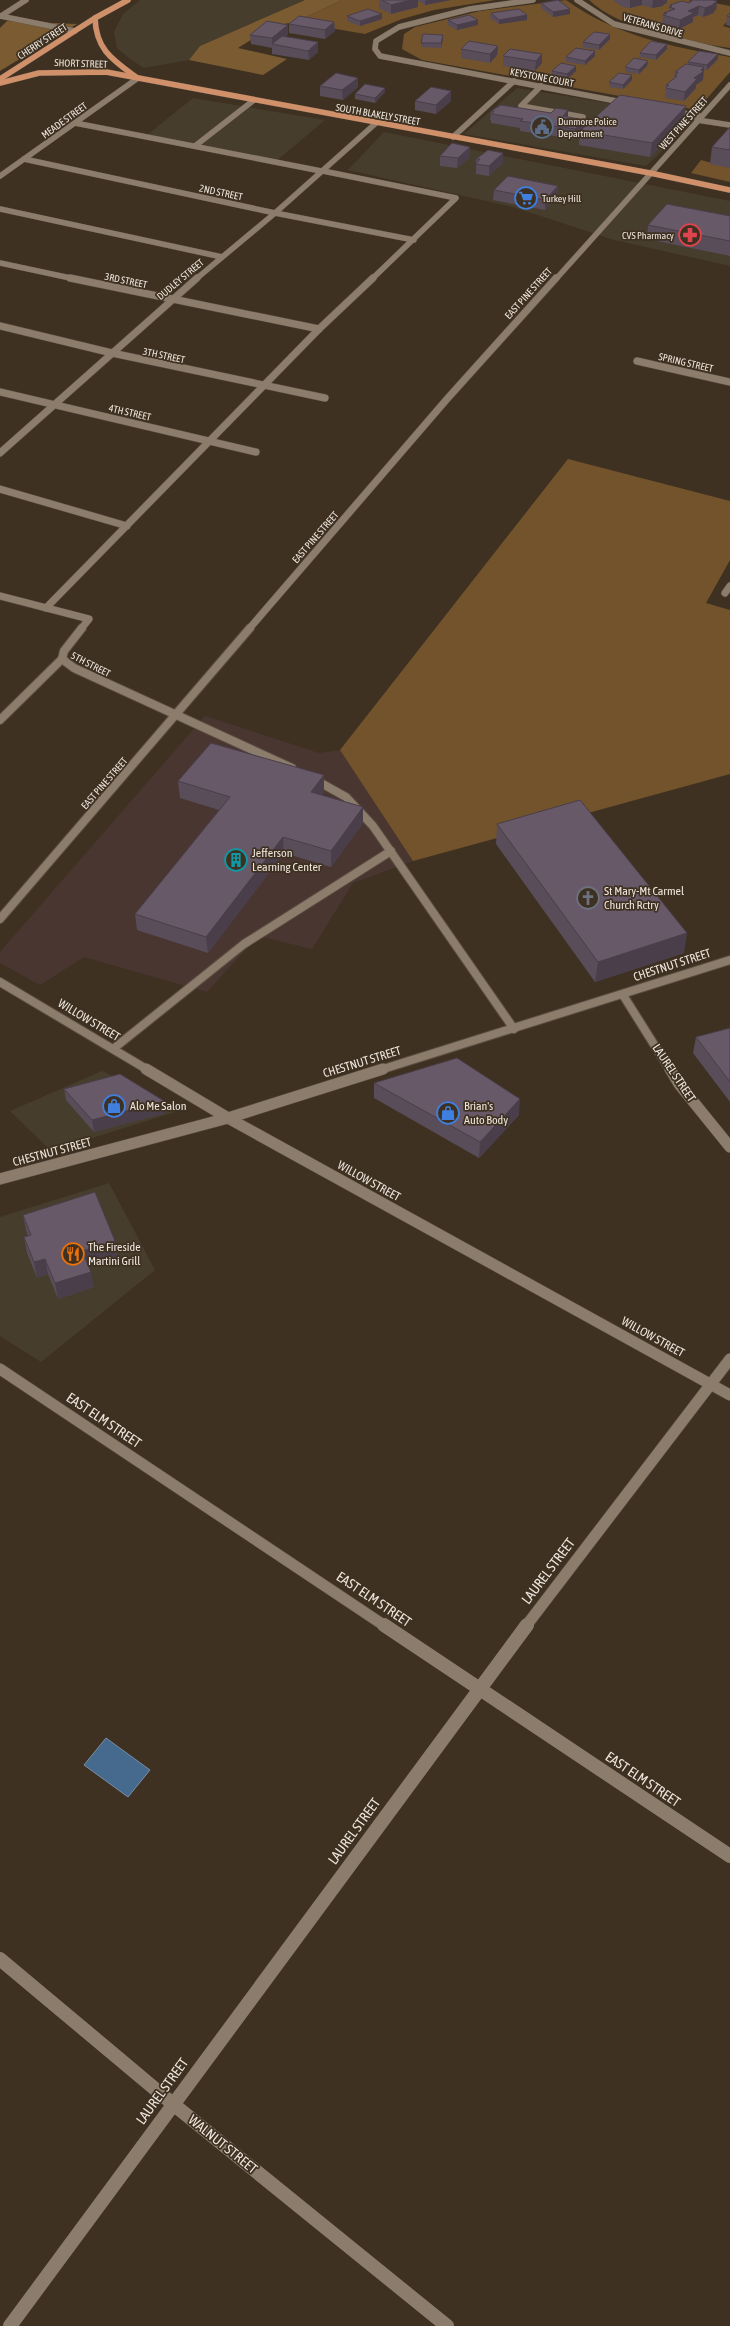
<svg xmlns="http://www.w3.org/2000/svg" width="730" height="2326" viewBox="0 0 730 2326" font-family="'Asap Condensed',sans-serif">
<rect width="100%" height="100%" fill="#3e3122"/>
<g fill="#473d2d">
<polygon points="140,0 305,0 200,46 189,60 144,68 130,59 117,48 114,32 123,14"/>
<polygon points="517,88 698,118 646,166 464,134"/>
<polygon points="193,98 325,120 274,163 147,135"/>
<polygon points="384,132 730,201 730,266 614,240 513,207 348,170"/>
<polygon points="102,1071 178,1108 175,1112 51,1151 10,1111"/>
<polygon points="109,1183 155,1270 41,1362 0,1336 0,1217"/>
</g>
<polygon fill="#4a3631" points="205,716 319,753 340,750 413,861 353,883 312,949 258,936 207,992 84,957 40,985 0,963 0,952"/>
<g fill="#73532c">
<polygon points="342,0 495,0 434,10 402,19 365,34 295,22"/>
<path d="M566,0C614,35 672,47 730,57V72L697,110L422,60L402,49L404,34L415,27L480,11Z"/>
<path d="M589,0H710L709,2L730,6V18L723,26L730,28V48C690,42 619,29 589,0Z"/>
<polygon points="701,160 730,168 730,182 691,173"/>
<polygon points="568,459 730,501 730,560 706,603 730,610 730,774 413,861 340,750"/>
</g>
<g fill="#7b5b32">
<polygon points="305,0 342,0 295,22 273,26 238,48 287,59 263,75 189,60 200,46"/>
<polygon points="7,21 77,24 0,71 0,28"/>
</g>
<polygon fill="#46698e" stroke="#788ea5" points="106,1738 150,1770 128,1797 84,1765"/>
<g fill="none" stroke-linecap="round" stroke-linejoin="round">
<g stroke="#594e41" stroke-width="6">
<g id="minor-far4">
<polyline points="533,0 470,9 399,27 376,41 375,49 380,56 627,103"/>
<polyline points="577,0 614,24 730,53"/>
<polyline points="0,16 75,31"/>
<polyline points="1,16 26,0"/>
<polyline points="541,86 521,106 583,117"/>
<polyline points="672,111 700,116"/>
<polyline points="697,120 730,125"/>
<polyline points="75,123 321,171"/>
<polyline points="453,137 514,81"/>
<polyline points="195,146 254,100"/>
<polyline points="24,159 275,213 414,240"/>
<polyline points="323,171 456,198 372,279"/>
<polyline points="0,176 138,78"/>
<polyline points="0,209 222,257"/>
<polyline points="0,263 75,279"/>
<polyline points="196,279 275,213 376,123"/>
<polyline points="556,279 730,85"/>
</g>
</g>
<g stroke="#594e41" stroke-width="8">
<g id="minor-far3">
<polyline points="70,278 319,329"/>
<polyline points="0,326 112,353 325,398"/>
<polyline points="637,361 730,382"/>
<polyline points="0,392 256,452"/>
<polyline points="0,453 197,278"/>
<polyline points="0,489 127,526"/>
<polyline points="725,593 730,586"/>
<polyline points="0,596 89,619 81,629"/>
<polyline points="46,608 319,329 373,278"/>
<polyline points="249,629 447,399 556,278"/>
</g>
</g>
<g stroke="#594e41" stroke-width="10">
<g id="minor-far2">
<polyline points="62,659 64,651 82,628"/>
<polyline points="62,659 74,668 292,768"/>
<polyline points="0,720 62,659"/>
<polyline points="312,778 346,797 373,826 514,1029"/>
<polyline points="0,919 250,628"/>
<polyline points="0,982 148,1070"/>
<polyline points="623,995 670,1070"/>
<polyline points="113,1049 244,944 391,851"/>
<polyline points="380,1070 730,960"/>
</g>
</g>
<g stroke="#594e41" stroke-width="12">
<g id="minor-far1">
<polyline points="146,1069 228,1118 730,1395"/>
<polyline points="670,1069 679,1084 730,1147"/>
<polyline points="0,1179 228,1118 383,1069"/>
<polyline points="0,1369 385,1626"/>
<polyline points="526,1626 730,1359"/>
</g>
</g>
<g stroke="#594e41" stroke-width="14">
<g id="minor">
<polyline points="384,1625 730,1856"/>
<polyline points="0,1959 173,2104 447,2326"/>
<polyline points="10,2326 527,1625"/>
</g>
</g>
<g stroke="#594e41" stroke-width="6">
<g id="major">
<path d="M128,0L95,18C96,50 113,60 136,77"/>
<polyline points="0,79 95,18"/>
<polyline points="0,83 39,73 106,72 650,173 730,190"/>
</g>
</g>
<use href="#minor-far4" stroke="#8b7c6b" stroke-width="5.5"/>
<use href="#minor-far3" stroke="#8b7c6b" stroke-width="7"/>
<use href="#minor-far2" stroke="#8b7c6b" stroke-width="8"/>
<use href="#minor-far1" stroke="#8b7c6b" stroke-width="11"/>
<use href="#minor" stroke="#8b7c6b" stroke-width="14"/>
<use href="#major" stroke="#cf906a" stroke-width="5.5"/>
</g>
<g fill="#594d5a">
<polygon points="379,0 451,0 425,5 418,1 418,7 391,14 379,8"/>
<polygon points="614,0 668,0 667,0 667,3 664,4 663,6 652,8 642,5 630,8 623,7 614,1"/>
<polygon points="689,1 717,1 716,10 714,11 714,13 703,17 698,15 693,17 693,22 679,29 662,24 663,15 664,15 664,13 669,11 670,5 689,3"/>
<polygon points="541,3 570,14 553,17 541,8"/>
<polygon points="491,13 527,20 499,24 490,18"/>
<polygon points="730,13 730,26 726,25 727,16"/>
<polygon points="382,14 382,19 360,26 347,21 347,16"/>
<polygon points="448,20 478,20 478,25 457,30 448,25"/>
<polygon points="334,22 335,31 325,39 289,33 289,24"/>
<polygon points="288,34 285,37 318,42 318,52 309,60 272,54 272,48 251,44 250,35"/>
<polygon points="610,34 610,39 599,50 582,47 583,42"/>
<polygon points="443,39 441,48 421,47 421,43"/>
<polygon points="498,46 497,55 490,63 461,58 461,49"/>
<polygon points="510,49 542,63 535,71 503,66 503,56"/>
<polygon points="667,49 656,60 639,57 640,53"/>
<polygon points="595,51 595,56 585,65 566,62 566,57"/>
<polygon points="718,54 718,59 707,70 704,70 703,80 696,85 696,88 684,101 665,98 666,85 674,79 675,72 688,64 688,62"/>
<polygon points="576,66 576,71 567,79 552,76 552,71"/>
<polygon points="647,66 639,74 625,72 625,67"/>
<polygon points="632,80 623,89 609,87 609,82"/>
<polygon points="320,86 358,87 343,100 320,96"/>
<polygon points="451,91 451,101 436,114 415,110 415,101"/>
<polygon points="385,92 375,103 355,99 355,94"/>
<polygon points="491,111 568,117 583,128 684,120 650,157 579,145 580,132 574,139 520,131 520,128 491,123 491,120 490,120"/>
<polygon points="730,127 730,168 710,164 712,147"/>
<polygon points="470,147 470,157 457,168 440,166 440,156"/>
<polygon points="476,159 503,163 489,176 476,174"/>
<polygon points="494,190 558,196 545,210 493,200"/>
<polygon points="730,216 730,256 647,239 648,225"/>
<polygon points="324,775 324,792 322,795 363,807 363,823 331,867 284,853 208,953 137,930 135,914 219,810 180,798 178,781"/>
<polygon points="497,824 684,953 595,982 496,844"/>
<polygon points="730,1028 730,1102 693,1053 696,1037"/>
<polygon points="374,1083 519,1115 479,1158 374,1098"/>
<polygon points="64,1089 165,1113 94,1132 66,1100"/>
<polygon points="23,1215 118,1256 88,1266 94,1287 58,1299 48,1274 37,1278 27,1253 24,1237 28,1236 26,1230"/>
</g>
<g fill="#493e4a">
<polygon points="410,0 418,0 418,7 391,14 391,5"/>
<polygon points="428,0 451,0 425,5 425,1"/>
<polygon points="630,0 642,0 642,5 630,8"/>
<polygon points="653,0 668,0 667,0 667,3 664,4 663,6 652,8"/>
<polygon points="717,1 716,10 714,11 714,13 703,17 705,8"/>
<polygon points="699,6 698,15 693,17 693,22 679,29 680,20 688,11"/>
<polygon points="570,9 570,14 553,17 553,12"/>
<polygon points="382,14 382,19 360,26 360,21"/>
<polygon points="527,15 527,20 499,24 499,20"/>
<polygon points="478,20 478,25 457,30 457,25"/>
<polygon points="334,22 335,31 325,39 325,30"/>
<polygon points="288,25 288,34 275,45 272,44 272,48 272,38"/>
<polygon points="610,34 610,39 599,50 599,45"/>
<polygon points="443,35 443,39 441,48 441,43"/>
<polygon points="318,42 318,52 309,60 308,51"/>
<polygon points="667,44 667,49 656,60 656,55"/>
<polygon points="498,46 497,55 490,63 490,54"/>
<polygon points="595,51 595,56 585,65 585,61"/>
<polygon points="542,54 542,63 535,71 536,61"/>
<polygon points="718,54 718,59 707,70 707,65"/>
<polygon points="648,61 647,66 639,74 639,70"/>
<polygon points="576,66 576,71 567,79 567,74"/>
<polygon points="704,67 703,80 696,85 696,88 684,101 685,92 694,78"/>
<polygon points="632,75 632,80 623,89 623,85"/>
<polygon points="358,78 358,87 343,100 342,90"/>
<polygon points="385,88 385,92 375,103 375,98"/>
<polygon points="451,91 451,101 436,114 436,105"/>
<polygon points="686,106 684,120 650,157 652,143"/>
<polygon points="568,110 568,120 563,116"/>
<polygon points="584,120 583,129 580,131 580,132 574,139 575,129"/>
<polygon points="470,147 470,157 457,168 458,158"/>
<polygon points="503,153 503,163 489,176 489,166"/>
<polygon points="558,186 558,196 545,210 545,200"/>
<polygon points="324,775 324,792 312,808 311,792"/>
<polygon points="363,807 363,823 331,867 331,851"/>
<polygon points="283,837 284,853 208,953 206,937"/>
<polygon points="687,933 684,953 595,982 598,962"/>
<polygon points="520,1099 519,1115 479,1158 480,1142"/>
<polygon points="164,1101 165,1113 94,1132 92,1120"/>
<polygon points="115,1241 118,1256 85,1267 82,1251"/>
<polygon points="45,1259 48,1274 37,1278 34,1262"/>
<polygon points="91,1272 94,1287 58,1299 55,1283"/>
</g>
<g fill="#685969" stroke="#493e4a">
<polygon points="382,0 410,0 391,5"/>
<polygon points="558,0 570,9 553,12 541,3"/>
<polygon points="691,0 713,0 717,1 713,4 715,4 705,8 699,6 688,11 694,13 680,20 663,15 667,13 664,13 675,9 669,7 672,6 670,5 682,1 689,3 692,1 689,1"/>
<polygon points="368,9 382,14 360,21 347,16"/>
<polygon points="519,9 527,15 499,20 491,13"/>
<polygon points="730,13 730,17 727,16"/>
<polygon points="469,15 478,20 457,25 448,20"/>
<polygon points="299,16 334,22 325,30 289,24"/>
<polygon points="267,21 288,25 272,38 250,35"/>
<polygon points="594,32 610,34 599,45 583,42"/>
<polygon points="423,34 443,35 441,43 421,43"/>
<polygon points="282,36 318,42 308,51 272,44"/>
<polygon points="469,41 498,46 490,54 461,49"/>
<polygon points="651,41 667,44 656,55 640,53"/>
<polygon points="576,48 595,51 585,61 566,57"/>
<polygon points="510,49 542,54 536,61 503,56"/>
<polygon points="699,51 718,54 707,65 688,62"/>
<polygon points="634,58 648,61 639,70 625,67"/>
<polygon points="561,63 576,66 567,74 552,71"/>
<polygon points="686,64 704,67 701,70 704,71 694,78 697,79 685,92 666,88 669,85 666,85 677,76 675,76 678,72 675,72"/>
<polygon points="336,73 358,78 342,90 320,86"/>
<polygon points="619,73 632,75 623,85 609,82"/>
<polygon points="365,84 385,88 375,98 355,94"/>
<polygon points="431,87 451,91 436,105 415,101"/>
<polygon points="620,95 686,106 652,143 580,131"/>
<polygon points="501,105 551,113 556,108 568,110 563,116 584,120 575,129 520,121 523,119 492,114 494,111 491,111"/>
<polygon points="730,127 730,150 712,147"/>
<polygon points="452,143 470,147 458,158 440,156"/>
<polygon points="488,150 503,153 489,166 476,164 480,159 476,159"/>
<polygon points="508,176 558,186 545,200 494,190"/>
<polygon points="667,204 730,216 730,241 648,225"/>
<polygon points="211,743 324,775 311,792 363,807 331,851 283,837 206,937 135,914 230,797 178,781"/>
<polygon points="580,800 687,933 598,962 497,824"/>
<polygon points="730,1028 730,1082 696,1037"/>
<polygon points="457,1058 520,1099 480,1142 374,1083"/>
<polygon points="120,1074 164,1101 92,1120 64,1089"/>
<polygon points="95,1192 115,1241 82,1251 91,1272 55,1283 45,1259 34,1262 24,1237 31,1235 23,1215"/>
</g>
<defs>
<g id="civic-ring" transform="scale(1.15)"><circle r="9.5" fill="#3e3122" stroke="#5c6f8a" stroke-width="1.5"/><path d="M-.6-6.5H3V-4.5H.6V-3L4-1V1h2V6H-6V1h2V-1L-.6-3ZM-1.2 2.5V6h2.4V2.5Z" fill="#5c6f8a"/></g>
<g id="supermarket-ring" transform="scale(1.15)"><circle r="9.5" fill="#3e3122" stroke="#3f7fe0" stroke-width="1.5"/><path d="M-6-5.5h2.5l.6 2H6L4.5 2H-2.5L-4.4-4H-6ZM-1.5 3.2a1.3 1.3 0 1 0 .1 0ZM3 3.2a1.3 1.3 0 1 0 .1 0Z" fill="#3f7fe0"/></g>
<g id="pharmacy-ring" transform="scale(1.15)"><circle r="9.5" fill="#3e3122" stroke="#e0444e" stroke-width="1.5"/><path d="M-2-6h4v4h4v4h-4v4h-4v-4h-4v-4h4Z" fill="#e0444e"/></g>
<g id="building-ring" transform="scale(1.15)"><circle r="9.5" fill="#3e3122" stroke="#0f9aa8" stroke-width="1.5"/><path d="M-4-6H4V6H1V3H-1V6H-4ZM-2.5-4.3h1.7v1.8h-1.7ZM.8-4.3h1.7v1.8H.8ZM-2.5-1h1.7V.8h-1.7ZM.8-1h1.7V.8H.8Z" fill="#0f9aa8"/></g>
<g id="church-ring" transform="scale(1.15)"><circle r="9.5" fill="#3e3122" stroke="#6b7280" stroke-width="1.5"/><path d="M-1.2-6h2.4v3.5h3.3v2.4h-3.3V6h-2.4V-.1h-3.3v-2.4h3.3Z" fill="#6b7280"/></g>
<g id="shop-ring" transform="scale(1.15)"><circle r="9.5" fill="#3e3122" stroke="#3f7fe0" stroke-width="1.5"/><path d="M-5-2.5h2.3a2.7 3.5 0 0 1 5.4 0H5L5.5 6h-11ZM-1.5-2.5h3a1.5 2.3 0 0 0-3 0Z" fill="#3f7fe0"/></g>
<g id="restaurant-ring" transform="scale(1.15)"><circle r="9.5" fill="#3e3122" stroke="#e8710a" stroke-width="1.5"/><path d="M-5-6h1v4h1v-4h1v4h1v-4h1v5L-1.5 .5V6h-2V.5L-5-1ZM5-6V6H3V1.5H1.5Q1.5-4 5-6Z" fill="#e8710a"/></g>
</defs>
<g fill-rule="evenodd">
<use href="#civic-ring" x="542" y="127"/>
<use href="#supermarket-ring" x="526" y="198"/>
<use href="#pharmacy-ring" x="690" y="235"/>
<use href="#building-ring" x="236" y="860"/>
<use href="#church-ring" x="588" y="898"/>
<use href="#shop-ring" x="114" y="1106"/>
<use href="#shop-ring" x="448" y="1113"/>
<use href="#restaurant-ring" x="73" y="1254"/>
</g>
<g text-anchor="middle" stroke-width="3.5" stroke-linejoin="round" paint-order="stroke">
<g font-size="10" fill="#eee5dc" stroke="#3e3122">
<text transform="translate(653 25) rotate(16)" y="4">VETERANS DRIVE</text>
<text transform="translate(42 41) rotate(-33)" y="4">CHERRY STREET</text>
<text transform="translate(81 63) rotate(2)" y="4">SHORT STREET</text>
<text transform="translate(542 77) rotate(11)" y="4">KEYSTONE COURT</text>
<text transform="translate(378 114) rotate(10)" y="4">SOUTH BLAKELY STREET</text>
<text transform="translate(64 120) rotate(-36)" y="4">MEADE STREET</text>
<text transform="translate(683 123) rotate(-48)" y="4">WEST PINE STREET</text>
<text transform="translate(221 192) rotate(12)" y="4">2ND STREET</text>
<text transform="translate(180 279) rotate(-40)" y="4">DUDLEY STREET</text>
<text transform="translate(126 280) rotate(12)" y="4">3RD STREET</text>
<text transform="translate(528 293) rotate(-48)" y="4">EAST PINE STREET</text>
<text transform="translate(164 355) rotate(12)" y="4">3TH STREET</text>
<text transform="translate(686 362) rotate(13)" y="4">SPRING STREET</text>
<text transform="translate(130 412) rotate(13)" y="4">4TH STREET</text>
<text transform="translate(315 537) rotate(-49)" y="4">EAST PINE STREET</text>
<text transform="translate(91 664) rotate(27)" y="4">5TH STREET</text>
<text transform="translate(104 783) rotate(-49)" y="4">EAST PINE STREET</text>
</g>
<g font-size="10" fill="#eee5dc" stroke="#3e3122" text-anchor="start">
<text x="558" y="125">Dunmore Police<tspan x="558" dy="12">Department</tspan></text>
<text x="542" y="202">Turkey Hill</text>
<text x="674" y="239" text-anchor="end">CVS Pharmacy</text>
</g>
<g font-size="12" fill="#eee5dc" stroke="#3e3122" text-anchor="start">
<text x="252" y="857">Jefferson<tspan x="252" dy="14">Learning Center</tspan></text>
<text x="604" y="895">St Mary-Mt Carmel<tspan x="604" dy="14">Church Rctry</tspan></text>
<text x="130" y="1110">Alo Me Salon</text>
<text x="464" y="1110">Brian's<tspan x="464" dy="14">Auto Body</tspan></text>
<text x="88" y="1251">The Fireside<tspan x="88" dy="14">Martini Grill</tspan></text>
</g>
<g font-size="12" fill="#eee5dc" stroke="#3e3122">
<text transform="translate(672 965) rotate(-18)" y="4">CHESTNUT STREET</text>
<text transform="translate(89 1020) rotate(31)" y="4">WILLOW STREET</text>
<text transform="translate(362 1062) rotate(-17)" y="4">CHESTNUT STREET</text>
<text transform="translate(674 1073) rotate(56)" y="4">LAUREL STREET</text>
<text transform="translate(52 1152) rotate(-15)" y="4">CHESTNUT STREET</text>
<text transform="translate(369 1181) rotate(29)" y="4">WILLOW STREET</text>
<text transform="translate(653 1337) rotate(29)" y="4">WILLOW STREET</text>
</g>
<g font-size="14" fill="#eee5dc" stroke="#3e3122">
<text transform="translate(104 1420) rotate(34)" y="5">EAST ELM STREET</text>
<text transform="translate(548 1571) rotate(-53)" y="5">LAUREL STREET</text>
<text transform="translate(374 1599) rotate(34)" y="5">EAST ELM STREET</text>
<text transform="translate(643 1779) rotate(34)" y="5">EAST ELM STREET</text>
<text transform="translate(354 1831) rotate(-54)" y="5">LAUREL STREET</text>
<text transform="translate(162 2091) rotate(-54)" y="5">LAUREL STREET</text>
<text transform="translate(223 2144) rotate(39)" y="5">WALNUT STREET</text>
</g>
</g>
</svg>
